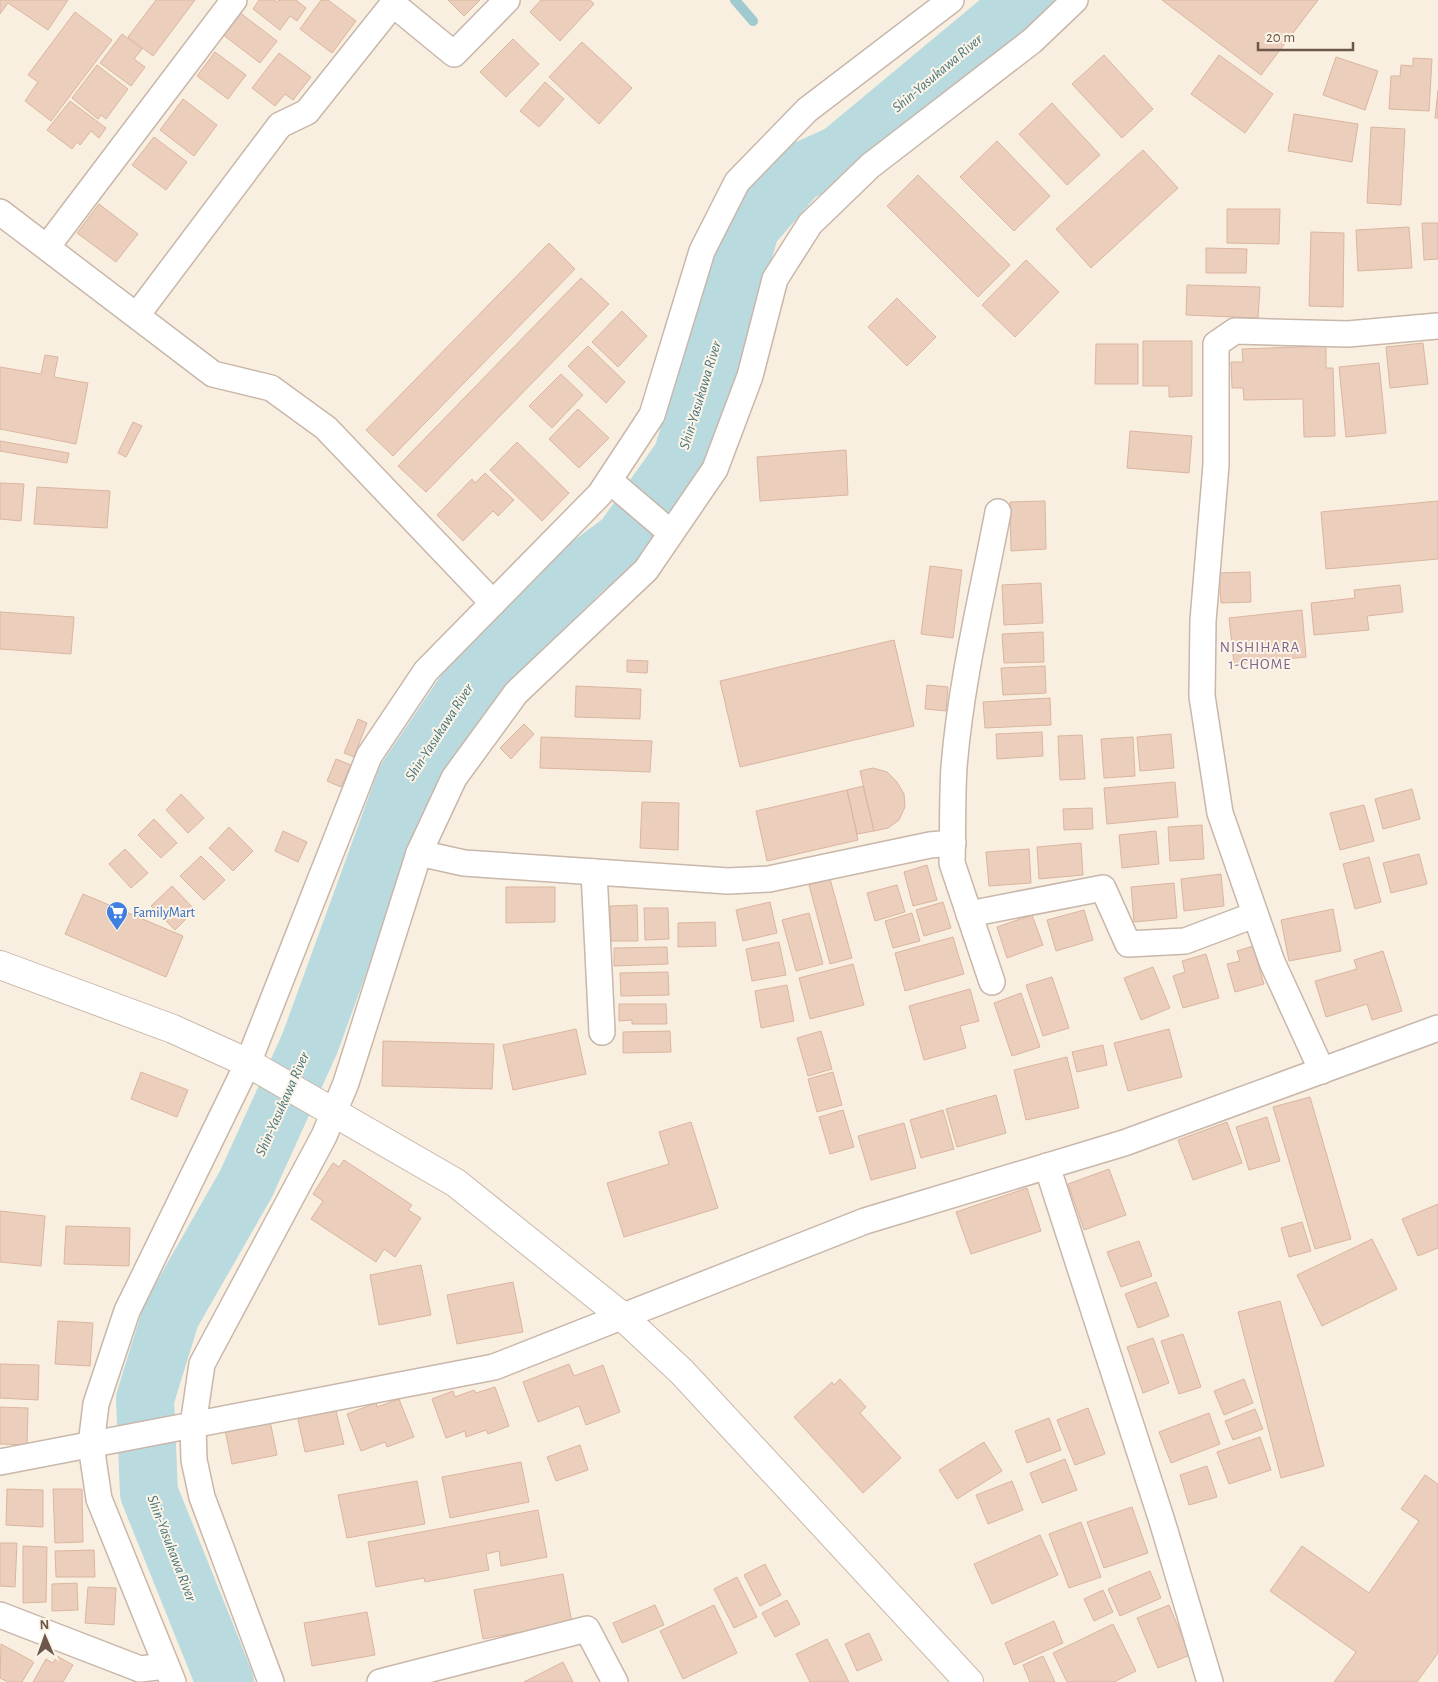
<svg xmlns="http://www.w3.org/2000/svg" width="1438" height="1682" viewBox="0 0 1438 1682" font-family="'Alegreya Sans',sans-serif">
<rect width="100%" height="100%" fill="#f9efe1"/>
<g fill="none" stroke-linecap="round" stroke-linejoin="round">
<g stroke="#a0c9d0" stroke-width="10">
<polyline points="735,0 753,21"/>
<polyline points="792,149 798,173"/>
</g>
<polyline stroke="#b9dadf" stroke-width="58" points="225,1682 149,1493 145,1399 171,1315 246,1184 310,1043 406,779 479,671 585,568 623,540 682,457 751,227 798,173 840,154 1025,0"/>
</g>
<g fill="#ebcebc" stroke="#dbb59f">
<polygon points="0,0 68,0 48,30 8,3 0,14"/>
<polygon points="156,0 195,0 153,56 128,37"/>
<polygon points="259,0 274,0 277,2 279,0 296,0 306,8 297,21 290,16 280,30 253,9"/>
<polygon points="321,0 328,0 356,21 332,53 300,29"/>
<polygon points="448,0 480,0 464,16"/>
<polygon points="541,0 590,0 594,4 560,41 530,12"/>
<polygon points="1162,0 1318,0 1261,75"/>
<polygon points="75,12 112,40 51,121 25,101 38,82 28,75"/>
<polygon points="239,12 277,41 260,63 222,34"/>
<polygon points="122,34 142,49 134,59 145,67 131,86 100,63"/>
<polygon points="513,39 539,64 506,97 480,72"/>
<polygon points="582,42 632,88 599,124 549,77"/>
<polygon points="215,52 246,75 228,99 197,76"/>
<polygon points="279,53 311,77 293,100 285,94 275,106 252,88"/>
<polygon points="1104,55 1153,109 1122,138 1072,84"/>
<polygon points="1219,55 1273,94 1245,133 1191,94"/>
<polygon points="1336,57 1378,71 1365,110 1323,95"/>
<polygon points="1413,58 1432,59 1429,111 1389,109 1391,76 1400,76 1401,65 1413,66"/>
<polygon points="97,65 128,89 106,119 101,115 98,119 72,98"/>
<polygon points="545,82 564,99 539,127 520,111"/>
<polygon points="1438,90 1438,118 1435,118"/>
<polygon points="183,99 217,125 194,156 160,130"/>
<polygon points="70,101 106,128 99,138 91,131 80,145 77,142 72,149 47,130"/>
<polygon points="1052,103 1100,155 1067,185 1019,134"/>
<polygon points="1294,114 1358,124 1352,162 1288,151"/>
<polygon points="1371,127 1405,129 1401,205 1367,203"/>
<polygon points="154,137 187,162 166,190 132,165"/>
<polygon points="997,141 1050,196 1014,231 960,177"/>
<polygon points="1143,150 1178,188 1091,268 1056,229"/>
<polygon points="918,175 1010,265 978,297 887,206"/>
<polygon points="99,204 138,234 116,262 77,233"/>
<polygon points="1227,209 1280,209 1279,244 1227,243"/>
<polygon points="1422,223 1438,223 1438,259 1424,260"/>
<polygon points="1409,227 1412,268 1358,271 1356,230"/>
<polygon points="1311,232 1344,233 1343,307 1309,306"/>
<polygon points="549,243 575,269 393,456 366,430"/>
<polygon points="1206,248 1247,249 1246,273 1206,273"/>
<polygon points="1026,260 1059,292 1015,337 982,305"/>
<polygon points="581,278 609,304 426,492 398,466"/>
<polygon points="1187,285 1260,287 1258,318 1186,315"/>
<polygon points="897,298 936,337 907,366 868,327"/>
<polygon points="622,311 647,336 618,367 592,342"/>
<polygon points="1143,341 1192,341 1192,396 1169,397 1169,386 1143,386"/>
<polygon points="1423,343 1428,384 1390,388 1386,347"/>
<polygon points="1096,344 1138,344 1138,384 1095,384"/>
<polygon points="588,346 625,382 606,403 568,366"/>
<polygon points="1326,346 1326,368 1333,368 1335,436 1304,437 1303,399 1244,400 1243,388 1232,388 1231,362 1243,362 1242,349"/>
<polygon points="45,355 58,357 54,377 88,383 76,444 0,429 0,367 41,374"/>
<polygon points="1379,363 1386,433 1346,437 1339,367"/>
<polygon points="561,374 583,395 552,428 529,406"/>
<polygon points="578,409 609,438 579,468 549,439"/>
<polygon points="133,422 142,426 126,457 118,453"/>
<polygon points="1130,431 1192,436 1189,473 1127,468"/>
<polygon points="0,441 69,453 67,463 0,451"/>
<polygon points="517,442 569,493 542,521 490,470"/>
<polygon points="846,450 848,495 760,501 757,457"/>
<polygon points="485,473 514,500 498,516 493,511 463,541 437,515 472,479 475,483"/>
<polygon points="0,483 24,484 21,521 0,519"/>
<polygon points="37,487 110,491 107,528 34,524"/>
<polygon points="1045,501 1046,549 1011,551 1010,502"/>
<polygon points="1438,501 1438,559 1326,569 1321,512"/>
<polygon points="930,566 962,570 953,638 921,634"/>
<polygon points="1250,572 1251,602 1221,603 1219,573"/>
<polygon points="1041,583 1043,623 1004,625 1002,585"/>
<polygon points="1400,585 1403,612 1367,616 1369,630 1314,635 1311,603 1355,598 1354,590"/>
<polygon points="1302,610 1306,657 1234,664 1229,618"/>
<polygon points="0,612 74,617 71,654 0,649"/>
<polygon points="1043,632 1044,662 1004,663 1002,634"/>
<polygon points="894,640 914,726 740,767 720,681"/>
<polygon points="627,660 648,661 647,673 627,672"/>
<polygon points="1045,666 1046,693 1003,695 1001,668"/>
<polygon points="927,685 948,687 946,711 925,709"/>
<polygon points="576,686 641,689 640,719 575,717"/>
<polygon points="1050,698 1051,725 985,728 983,702"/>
<polygon points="358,719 367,723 354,757 344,753"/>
<polygon points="524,724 534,734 511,759 500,748"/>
<polygon points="1042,732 1043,756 997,759 996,734"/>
<polygon points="1171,734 1174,768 1140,771 1137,737"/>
<polygon points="1082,735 1085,779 1060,780 1058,736"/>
<polygon points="541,737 652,741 650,772 540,768"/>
<polygon points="1133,737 1135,776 1104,778 1101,739"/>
<polygon points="336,759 351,765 341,787 327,781"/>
<polygon points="873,768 887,772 897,782 904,794 905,807 899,820 888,828 874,831 860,771"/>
<polygon points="1175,782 1178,817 1107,824 1104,788"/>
<polygon points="863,786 874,831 857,834 847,790"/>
<polygon points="1412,789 1420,819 1383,829 1375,799"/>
<polygon points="847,790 858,840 767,861 756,811"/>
<polygon points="181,794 204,818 188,833 166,810"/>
<polygon points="642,802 679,803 678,850 640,848"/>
<polygon points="1364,805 1374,841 1340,850 1330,813"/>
<polygon points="1092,808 1093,829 1064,830 1063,809"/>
<polygon points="154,819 177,843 161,858 138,835"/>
<polygon points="1202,825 1204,859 1170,861 1168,827"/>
<polygon points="229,827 253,851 233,871 209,848"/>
<polygon points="283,831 307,842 298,862 275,851"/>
<polygon points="1156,831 1159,864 1122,868 1119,835"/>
<polygon points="1081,843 1083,875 1039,879 1037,847"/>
<polygon points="125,849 148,873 131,888 109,864"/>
<polygon points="1029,849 1031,883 989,886 986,852"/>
<polygon points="1419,854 1427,884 1391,893 1383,863"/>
<polygon points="201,856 225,880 204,900 180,876"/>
<polygon points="1369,857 1381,902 1355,909 1343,864"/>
<polygon points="927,865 937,900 913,906 904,872"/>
<polygon points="1221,874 1224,906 1184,911 1181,879"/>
<polygon points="830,879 852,958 830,964 809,885"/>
<polygon points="1174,883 1177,918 1134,922 1131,887"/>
<polygon points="897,885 905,912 875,921 867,893"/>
<polygon points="172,886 195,910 175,930 151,906"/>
<polygon points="506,887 555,887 555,922 506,923"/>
<polygon points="83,894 183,936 166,977 65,934"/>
<polygon points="770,902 777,933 743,941 736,910"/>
<polygon points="943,902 951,928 924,936 916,910"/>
<polygon points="637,905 638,941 611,941 610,906"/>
<polygon points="644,908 668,908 669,939 645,940"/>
<polygon points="1333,909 1341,951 1289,961 1281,920"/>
<polygon points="1084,910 1093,940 1056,951 1047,920"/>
<polygon points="809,913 823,964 796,971 782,920"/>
<polygon points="912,913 920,941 893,948 885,921"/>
<polygon points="1032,915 1043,945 1007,958 997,927"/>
<polygon points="715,922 716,946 678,947 678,923"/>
<polygon points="953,937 964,974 905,991 895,953"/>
<polygon points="779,942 786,975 752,981 746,949"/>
<polygon points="1253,946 1264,984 1235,992 1227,964 1240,961 1237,951"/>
<polygon points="667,947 668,964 614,966 614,948"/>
<polygon points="1383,951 1402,1011 1372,1020 1367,1004 1326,1017 1315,981 1357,969 1354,960"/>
<polygon points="1206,954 1219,998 1183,1008 1173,976 1185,972 1182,961"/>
<polygon points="853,964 864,1005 810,1019 799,978"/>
<polygon points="1153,967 1170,1008 1141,1020 1124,978"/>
<polygon points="668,972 669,995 621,996 620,973"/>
<polygon points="1052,977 1069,1028 1043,1036 1026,985"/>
<polygon points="787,985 794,1021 761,1028 755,991"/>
<polygon points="970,989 979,1021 960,1026 966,1048 924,1060 909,1006"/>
<polygon points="1021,993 1040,1047 1012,1056 994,1003"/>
<polygon points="619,1004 666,1004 667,1024 632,1024 632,1020 619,1021"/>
<polygon points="576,1029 586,1074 513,1090 503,1045"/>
<polygon points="1169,1029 1182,1077 1128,1091 1114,1043"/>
<polygon points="670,1031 671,1052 623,1053 623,1032"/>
<polygon points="821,1031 832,1069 808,1076 797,1038"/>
<polygon points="383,1041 494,1044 492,1089 382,1086"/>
<polygon points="1103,1045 1107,1065 1077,1072 1072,1052"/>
<polygon points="1067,1057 1079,1108 1026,1120 1014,1070"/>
<polygon points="141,1072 188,1090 177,1117 131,1099"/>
<polygon points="833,1072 842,1105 817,1112 808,1079"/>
<polygon points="996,1095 1006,1133 957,1147 946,1109"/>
<polygon points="1310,1097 1351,1239 1315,1249 1273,1107"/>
<polygon points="843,1110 854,1147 830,1154 819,1117"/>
<polygon points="943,1110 954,1149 921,1158 910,1120"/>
<polygon points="1267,1117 1280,1161 1249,1170 1236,1127"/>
<polygon points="691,1122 718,1208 624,1237 607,1183 669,1164 659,1132"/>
<polygon points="1227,1122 1242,1163 1193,1180 1178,1140"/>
<polygon points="904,1123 916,1168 871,1180 858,1136"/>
<polygon points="344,1160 412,1205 408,1210 421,1218 395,1257 384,1249 376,1262 311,1219 323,1201 313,1194 333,1163 339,1167"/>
<polygon points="1109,1169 1126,1215 1084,1230 1068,1184"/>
<polygon points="1027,1188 1041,1231 971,1254 956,1212"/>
<polygon points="1438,1204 1438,1248 1418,1256 1402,1219"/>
<polygon points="0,1211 45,1216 41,1266 0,1262"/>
<polygon points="1302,1222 1311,1251 1289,1257 1281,1228"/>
<polygon points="66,1226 130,1228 129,1266 64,1264"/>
<polygon points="1372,1239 1397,1289 1322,1326 1297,1275"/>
<polygon points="1139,1241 1152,1276 1121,1287 1107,1252"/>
<polygon points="421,1265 431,1315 379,1325 370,1275"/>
<polygon points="513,1282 523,1332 457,1344 447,1295"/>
<polygon points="1156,1282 1169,1316 1138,1328 1125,1294"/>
<polygon points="1280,1301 1324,1466 1281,1478 1238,1312"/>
<polygon points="58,1321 93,1323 90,1366 55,1364"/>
<polygon points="1183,1334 1201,1387 1179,1394 1161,1341"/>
<polygon points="1153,1338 1169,1383 1143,1393 1127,1347"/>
<polygon points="0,1364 39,1365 38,1400 0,1398"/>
<polygon points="569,1364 574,1376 603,1365 620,1412 586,1425 579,1406 538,1422 523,1382"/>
<polygon points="840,1379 866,1407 860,1413 901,1458 863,1493 794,1417 832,1382 834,1385"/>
<polygon points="1244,1379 1253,1403 1224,1415 1214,1391"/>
<polygon points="495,1387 509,1426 488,1434 486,1430 466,1437 465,1431 446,1438 432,1399 453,1391 455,1397 474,1390 476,1393"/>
<polygon points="399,1399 414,1437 387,1447 385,1442 361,1451 347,1414 376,1403 377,1407"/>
<polygon points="0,1407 28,1408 27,1445 0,1444"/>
<polygon points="335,1407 344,1444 305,1452 297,1415"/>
<polygon points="1088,1408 1105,1454 1075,1465 1057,1420"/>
<polygon points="1255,1409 1263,1429 1233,1440 1225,1421"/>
<polygon points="1209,1413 1220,1444 1171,1463 1159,1432"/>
<polygon points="1049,1418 1061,1450 1027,1463 1015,1431"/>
<polygon points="270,1421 277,1455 232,1464 225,1430"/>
<polygon points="1260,1437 1271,1470 1229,1484 1217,1452"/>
<polygon points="984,1442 1002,1471 957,1499 939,1470"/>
<polygon points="580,1445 588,1470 556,1481 547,1457"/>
<polygon points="1065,1459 1077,1490 1042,1503 1030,1473"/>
<polygon points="521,1462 529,1502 450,1518 442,1477"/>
<polygon points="1207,1466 1217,1497 1189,1505 1180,1475"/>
<polygon points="1425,1475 1438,1484 1438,1653 1417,1682 1334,1682 1356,1652 1270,1591 1302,1546 1369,1593 1419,1521 1401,1509"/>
<polygon points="417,1481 425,1524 347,1538 338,1495"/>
<polygon points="1012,1481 1023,1510 988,1524 976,1495"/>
<polygon points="7,1489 43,1490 43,1527 6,1525"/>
<polygon points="53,1489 82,1489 83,1542 55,1543"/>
<polygon points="1132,1507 1148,1553 1104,1568 1087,1522"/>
<polygon points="538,1510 547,1557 501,1566 499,1551 486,1554 489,1570 425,1582 424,1578 376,1587 368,1542"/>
<polygon points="1081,1522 1101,1577 1069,1588 1049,1534"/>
<polygon points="1040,1535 1058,1575 992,1604 974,1564"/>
<polygon points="0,1543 17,1543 15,1587 0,1586"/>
<polygon points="23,1546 47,1547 46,1602 23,1603"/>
<polygon points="94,1550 95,1577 56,1577 55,1551"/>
<polygon points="765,1564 781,1595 760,1606 744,1575"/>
<polygon points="1150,1571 1161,1598 1120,1616 1108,1589"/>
<polygon points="563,1574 572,1623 483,1639 474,1590"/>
<polygon points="737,1577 757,1617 734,1628 714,1589"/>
<polygon points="77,1583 78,1610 52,1611 52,1584"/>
<polygon points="88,1587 116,1588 114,1625 85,1623"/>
<polygon points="1103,1590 1113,1612 1094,1621 1084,1599"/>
<polygon points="787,1600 800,1624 775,1637 762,1613"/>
<polygon points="655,1605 664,1625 622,1643 613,1623"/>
<polygon points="714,1605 737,1653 683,1679 660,1631"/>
<polygon points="1169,1605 1190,1655 1158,1668 1137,1618"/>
<polygon points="367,1612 375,1655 312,1666 304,1623"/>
<polygon points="1054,1621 1063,1643 1014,1665 1005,1643"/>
<polygon points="1113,1624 1136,1671 1114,1682 1067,1682 1053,1653"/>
<polygon points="869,1633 882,1660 857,1671 845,1644"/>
<polygon points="827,1639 849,1682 810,1682 796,1654"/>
<polygon points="1,1644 34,1662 22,1682 8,1682 0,1678"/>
<polygon points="57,1656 73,1665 63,1682 33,1682 46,1659 53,1663"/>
<polygon points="1043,1656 1055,1682 1030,1682 1023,1665"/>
<polygon points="563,1662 573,1682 524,1682"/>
</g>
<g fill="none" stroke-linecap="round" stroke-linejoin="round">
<g stroke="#c8b7aa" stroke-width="28">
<g id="minor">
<polyline points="0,212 213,374 271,388 326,428 493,603"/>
<polyline points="47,247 234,0"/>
<polyline points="137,315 280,125 307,112 393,4 454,54 507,0"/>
<polyline points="610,481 671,533"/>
<polyline points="419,853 464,863 728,881 769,879 930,845 953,843"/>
<polyline points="594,872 602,1032"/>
<polyline points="969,914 1103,888 1128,944 1185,941 1254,915"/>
<path d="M992,982L952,863C953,831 952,799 954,767C961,681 982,596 998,512"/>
<polyline points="1322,1071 1272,962 1220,813 1202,696 1203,621 1216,465 1216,344 1235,331 1348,334 1438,326"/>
<polyline points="1047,1166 1162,1521 1210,1682"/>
<polyline points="0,1462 494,1367 865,1221 1124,1143 1438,1028"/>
<polyline points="0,1615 140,1669 166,1666"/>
<polyline points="173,1682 99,1499 91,1445 96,1404 127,1311 248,1063 369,756 426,671 600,494 652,415 702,251 737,182 807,110 951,0"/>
<polyline points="271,1682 202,1497 194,1460 193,1425 202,1364 324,1136 346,1083 419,853 454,778 516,693 646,570 715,469 750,376 775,279 810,224 870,166 1032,41 1075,0"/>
<polyline points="380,1682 587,1629 615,1682"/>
</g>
</g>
<g stroke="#c8b7aa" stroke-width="30">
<polyline id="tertiary" points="0,965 173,1029 248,1063 456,1183 623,1317 682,1372 969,1682"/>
</g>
<use href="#minor" stroke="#fff" stroke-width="25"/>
<use href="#tertiary" stroke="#fff" stroke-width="28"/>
</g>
<defs>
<g id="supermarket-pin" transform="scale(1.125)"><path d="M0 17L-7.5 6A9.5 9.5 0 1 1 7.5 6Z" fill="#3f7fe0" stroke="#fcf4e7"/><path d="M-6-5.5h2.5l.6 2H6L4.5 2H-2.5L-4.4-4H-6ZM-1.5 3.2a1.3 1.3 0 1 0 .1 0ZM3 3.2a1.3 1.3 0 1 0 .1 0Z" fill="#fff"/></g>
</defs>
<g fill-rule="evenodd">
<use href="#supermarket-pin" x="117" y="912"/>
</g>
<g text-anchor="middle" stroke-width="4" stroke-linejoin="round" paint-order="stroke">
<g font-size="14" fill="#366cbe" stroke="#fcf4e7" text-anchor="start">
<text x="133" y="917">FamilyMart</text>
</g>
<g font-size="15" font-style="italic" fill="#48757e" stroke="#fcf4e7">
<text transform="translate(937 73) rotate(-40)" y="5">Shin-Yasukawa River</text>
<text transform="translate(700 395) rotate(-73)" y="5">Shin-Yasukawa River</text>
<text transform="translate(439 732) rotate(-57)" y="5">Shin-Yasukawa River</text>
<text transform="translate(282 1104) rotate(-66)" y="5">Shin-Yasukawa River</text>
<text transform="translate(172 1548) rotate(69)" y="5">Shin-Yasukawa River</text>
</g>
<g font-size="15" letter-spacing="1" fill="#7c648a" stroke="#fcf4e7">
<text x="1260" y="652">NISHIHARA<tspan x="1260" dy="17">1-CHOME</tspan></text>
</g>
</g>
<g transform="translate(45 1637) rotate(358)" stroke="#fcf4e7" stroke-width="4" paint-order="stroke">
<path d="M0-4L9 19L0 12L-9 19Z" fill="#6d574b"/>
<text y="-8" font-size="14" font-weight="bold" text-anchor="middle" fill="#6d574b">N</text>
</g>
<path d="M1258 42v8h95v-8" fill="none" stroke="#6d574b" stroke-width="2.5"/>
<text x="1266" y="42" font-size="15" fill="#6d574b" stroke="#fcf4e7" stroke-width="4" paint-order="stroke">20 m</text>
</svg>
